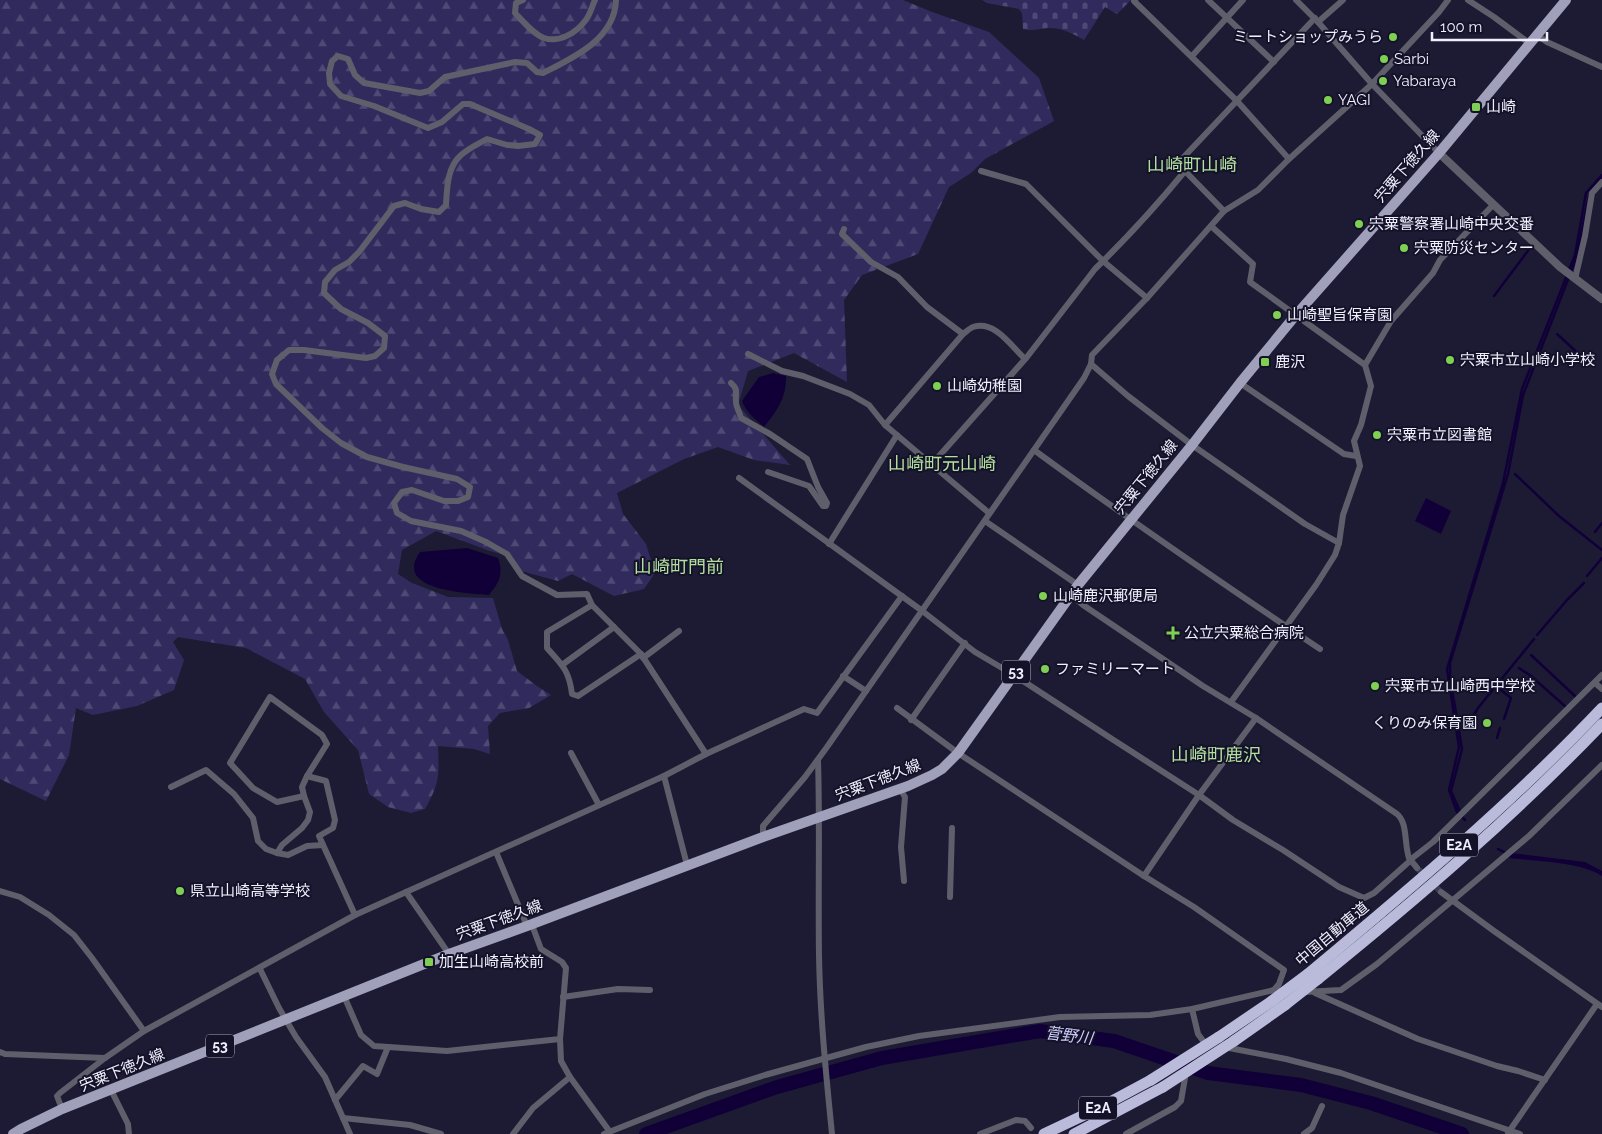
<svg xmlns="http://www.w3.org/2000/svg" width="1602" height="1134" viewBox="0 0 1602 1134" font-family="Raleway,'Noto Sans JP',sans-serif">
<defs>
<pattern id="forest-firs" width="22" height="20" patternUnits="userSpaceOnUse" patternTransform="scale(1.25)"><rect width="22" height="20" fill="#312a5d"/><path d="M5 1l3.5 6h-7zM16 11l3.5 6h-7z" fill="#4f4975"/></pattern>
<pattern id="cemetery-stones" width="16" height="16" patternUnits="userSpaceOnUse" patternTransform="scale(1.25)"><rect width="16" height="16" fill="#312a5d"/><path d="M2 7V4a2 2 0 0 1 4 0v3zM10 15v-3a2 2 0 0 1 4 0v3z" fill="#4f4975"/></pattern>
</defs>
<rect width="100%" height="100%" fill="#1d1b34"/>
<path fill="url(#forest-firs)" d="M0,0H903L932,12L989,32L1039,78L1054,121L985,159L971,173L949,187L918,254L862,275L844,300L847,382L794,353L748,371L738,405L790,465L754,460L718,447L684,459L617,493L623,514L646,544L655,573L644,589L614,596L572,574L558,581L514,569L513,557L490,551L436,531L402,550L398,574L412,583L448,597L493,598L502,629L508,640L517,671L537,686L551,695L529,708L500,713L488,726L490,754L474,749L438,746C439,775 440,783 425,809L411,813L388,807L369,794L358,750L324,712L305,679L246,648L178,637L173,642L184,660L174,690L137,706L93,715L76,708L69,755L46,801L0,779Z"/>
<path fill="url(#cemetery-stones)" d="M982,0H1131L1117,14L1105,7L1084,40C1073,34 1063,28 1050,28C1041,28 1032,32 1023,29L1022,13L1019,9L987,3Z"/>
<g fill="#100037">
<path d="M773,373L786,376C787,397 777,411 764,427C756,420 745,411 742,401L759,377Z"/>
<polygon points="1426,498 1451,511 1441,534 1415,521"/>
<path d="M467,548L498,558C504,574 499,583 489,595C469,593 392,591 420,552Z"/>
<path d="M1512,853L1585,862L1602,871V876C1582,862 1535,861 1509,858Z"/>
</g>
<g fill="none" stroke-linecap="round" stroke-linejoin="round">
<g stroke="#100037" stroke-width="2.5">
<polyline points="1591,190 1602,178"/>
<polyline points="1569,270 1575,255 1586,193 1602,175"/>
<polyline points="1571,272 1577,255 1589,195"/>
<polyline points="1494,296 1530,248"/>
<polyline points="1557,334 1580,355"/>
<polyline points="1515,474 1559,516 1602,550"/>
<polyline points="1595,532 1602,523"/>
<polyline points="1587,576 1602,558"/>
<polyline points="1537,635 1567,600 1584,583"/>
<polyline points="1531,655 1576,697"/>
<polyline points="1519,668 1531,676 1566,707"/>
<polyline points="1501,690 1511,698 1504,719"/>
<polyline points="1467,726 1478,708 1534,639"/>
<polyline points="1497,738 1500,728"/>
<polyline points="1461,814 1451,791 1462,749 1450,677 1450,663 1508,474 1523,395 1569,277"/>
<polyline points="1465,820 1457,812 1449,790 1459,747 1447,669 1503,483 1522,389 1567,275"/>
<polyline points="1498,849 1506,853"/>
</g>
<polyline stroke="#100037" stroke-width="14" points="646,1134 777,1087 882,1058 1040,1031 1114,1041 1208,1073 1301,1085 1371,1103 1462,1134"/>
<polyline stroke="#3c3b52" stroke-width="6" stroke-dasharray="6 3" stroke-linecap="butt" points="1417,868 1441,892"/>
<g stroke="#5f5f6c" stroke-width="6">
<path d="M523,0L516,3L515,13C523,21 533,34 544,38C559,43 576,33 585,21C590,16 592,6 595,0"/>
<path d="M616,0C615,39 573,58 543,73L537,72L527,63L515,62L445,77L429,91L420,93L364,83L355,75L348,59L338,56L332,61L329,73L330,84L341,96L374,106L428,128L442,122L463,104H470L529,129L540,135L535,144L518,146L507,145L487,139C478,144 467,149 460,156C447,168 447,189 446,205L439,212L421,209L405,203L394,206L359,252L349,262L335,270L325,282L324,293L341,309L368,323L385,336L384,348L375,356L366,358L304,350H289L277,360L272,374L276,384L322,428L341,443L367,457L403,467L457,479L470,487L468,497L458,501H444L412,490L402,492L394,503L397,513L411,521L461,531L486,542L507,554L522,576L557,595L587,594L592,605L641,654L706,754"/>
<polyline points="1135,0 1134,1 1237,101 1289,159"/>
<polyline points="1208,0 1274,62"/>
<polyline points="1296,0 1318,22 1372,84 1439,153"/>
<polyline points="1468,0 1494,17 1529,43"/>
<polyline points="1318,22 1343,0"/>
<polyline points="1537,35 1547,42 1602,67"/>
<polyline points="1192,56 1243,0"/>
<polyline points="981,171 1026,184 1103,261 1147,298"/>
<polyline points="1185,171 1224,211"/>
<polyline points="1211,226 1253,264 1250,282 1365,365 1371,386 1361,425 1354,441 1360,466 1343,515 1339,543 1335,555 1316,585 1231,702"/>
<polyline points="844,229 842,234 871,262 898,277 927,307 963,334"/>
<polyline points="1575,279 1585,236 1592,193 1602,182"/>
<polyline points="748,354 782,371 803,376 850,394 869,405 885,425 989,513"/>
<polyline points="1091,364 1128,396 1192,445 1305,524 1339,543"/>
<polyline points="1365,365 1391,321 1433,273 1440,260 1494,204"/>
<path d="M731,383C739,390 735,393 736,402C736,407 740,413 741,418L770,434L807,459L818,487L827,503L826,506H823L809,486L768,472"/>
<polyline points="1240,383 1344,454 1356,456"/>
<path d="M885,425L963,334C966,332 970,328 973,327C995,320 1011,346 1025,359"/>
<path d="M1034,450C1128,519 1223,584 1320,649"/>
<path d="M932,464L1027,357L1095,269C1127,238 1157,205 1185,171L1180,161L1315,18"/>
<polyline points="739,478 921,610 975,652 1014,675 1112,739 1199,795 1233,820 1283,850 1339,887 1364,898 1374,893 1411,860"/>
<polyline points="985,521 1078,585"/>
<polyline points="829,544 897,435"/>
<path d="M1071,595L1083,605L1203,686L1256,718L1397,814C1408,823 1404,844 1409,858C1411,861 1415,865 1417,868"/>
<path d="M592,605L547,632V648C562,665 569,670 572,694L578,696L641,654"/>
<polyline points="643,658 679,631"/>
<polyline points="562,665 614,627"/>
<polyline points="843,676 866,691"/>
<polyline points="1595,683 1602,689"/>
<polygon points="270,697 322,735 327,744 307,776 302,787 304,796 277,802 253,788 230,763"/>
<polyline points="897,708 958,753 1144,876 1194,907 1284,970 1279,984 1274,990"/>
<polyline points="911,720 965,643"/>
<polyline points="571,753 599,805"/>
<path d="M818,760C820,825 818,890 819,955C820,1015 826,1074 832,1134"/>
<polyline points="307,776 326,781 335,820 333,828 319,836 355,915"/>
<polyline points="664,776 687,865"/>
<polyline points="171,787 206,770 234,794 253,818 258,841 266,849 277,853 288,855 307,846 323,845"/>
<polyline points="900,789 905,797 901,847 904,881"/>
<polyline points="763,837 763,826 805,777 827,747 1084,378 1091,364 1092,355 1147,298 1224,211 1258,190 1289,159 1372,84 1439,12 1448,0"/>
<polyline points="496,852 527,926"/>
<polyline points="277,853 282,845 302,828 308,820 310,812 304,796"/>
<polyline points="1410,860 1433,842 1602,675"/>
<polyline points="1144,876 1199,795 1256,718"/>
<polyline points="0,891 20,897 49,915 74,935 92,958 144,1031"/>
<polyline points="406,892 449,954"/>
<polyline points="1441,892 1494,931 1602,1007"/>
<polyline points="950,897 952,828"/>
<polyline points="260,969 279,1008 296,1037 325,1077 350,1134"/>
<polyline points="1304,992 1341,990 1377,964 1529,836 1602,765"/>
<polyline points="1315,993 1418,1039 1497,1066 1518,1071 1545,1080"/>
<polyline points="344,996 361,1035 374,1046 447,1051 560,1039 566,968 562,962 541,949 532,925"/>
<polyline points="563,997 618,989 650,990"/>
<polyline points="1192,1009 1198,1034 1204,1042 1210,1043"/>
<polyline points="560,1039 561,1061 570,1077 610,1132"/>
<polyline points="1224,1047 1286,1059 1341,1073 1520,1134"/>
<polyline points="0,1052 5,1054 105,1058"/>
<polyline points="111,1090 128,1124 129,1134"/>
<polyline points="335,1100 363,1066 377,1074 388,1047"/>
<polyline points="62,1109 57,1096 60,1093 105,1058 144,1031 355,915 664,776 706,754 804,709 817,713 902,596"/>
<polyline points="343,1118 410,1125 441,1134"/>
<polyline points="1508,1133 1597,1004"/>
<polyline points="513,1134 533,1108 570,1077"/>
<polyline points="604,1134 705,1094 765,1075 866,1047 919,1036 1060,1017 1150,1015 1192,1009 1274,990 1284,991"/>
<polyline points="980,1134 1016,1120 1025,1121 1031,1128"/>
<polyline points="1126,1134 1175,1107 1181,1101 1185,1078"/>
<polyline points="1304,1134 1312,1128 1322,1106"/>
</g>
<polyline stroke="#5f5f6c" stroke-width="8" points="1439,153 1560,267 1602,299"/>
<polyline stroke="#a0a0bb" stroke-width="10" points="13,1134 21,1129 62,1109 449,954 527,926 763,837 908,786 932,775 942,769 958,753 1078,585 1192,445 1240,383 1295,316 1439,153 1566,0"/>
<g stroke="#babadb" stroke-width="11">
<path d="M1308,974C1410,889 1511,804 1602,708"/>
<path d="M1318,979C1417,899 1514,816 1602,724"/>
<polyline points="1219,1037 1272,1001"/>
<polyline points="1234,1041 1285,1005"/>
<polyline points="1044,1134 1097,1109 1151,1080"/>
<polyline points="1074,1134 1163,1087"/>
</g>
<g stroke="#babadb" stroke-width="11">
<polyline points="1272,1001 1308,974"/>
<polyline points="1285,1005 1318,979"/>
<polyline points="1151,1080 1219,1037"/>
<polyline points="1163,1087 1234,1041"/>
</g>
</g>
<g fill="#7fd052" stroke="#141229" stroke-width="2">
<circle cx="1393" cy="37" r="5"/>
<circle cx="1384" cy="59" r="5"/>
<circle cx="1383" cy="81" r="5"/>
<circle cx="1328" cy="100" r="5"/>
<rect x="1471" y="102" width="10" height="10" rx="2.5"/>
<circle cx="1359" cy="224" r="5"/>
<circle cx="1404" cy="248" r="5"/>
<circle cx="1277" cy="315" r="5"/>
<circle cx="1450" cy="360" r="5"/>
<rect x="1260" y="357" width="10" height="10" rx="2.5"/>
<circle cx="937" cy="386" r="5"/>
<circle cx="1377" cy="435" r="5"/>
<circle cx="1043" cy="596" r="5"/>
<path d="M1170.5 625.5h5v5h5v5h-5v5h-5v-5h-5v-5h5z"/>
<circle cx="1045" cy="669" r="5"/>
<circle cx="1375" cy="686" r="5"/>
<circle cx="1487" cy="723" r="5"/>
<circle cx="180" cy="891" r="5"/>
<rect x="424" y="957" width="10" height="10" rx="2.5"/>
</g>
<g text-anchor="middle" stroke-width="4" stroke-linejoin="round" paint-order="stroke">
<g fill="#141229" stroke="#adadbd" stroke-width="1">
<rect x="1002" y="660.5" width="28" height="23" rx="4"/>
<rect x="1440" y="833.5" width="38" height="23" rx="4"/>
<rect x="206" y="1034.5" width="28" height="23" rx="4"/>
<rect x="1079" y="1096.5" width="38" height="23" rx="4"/>
</g>
<g font-size="14" font-weight="bold" fill="#efeffd">
<text x="1016" y="677">53</text>
<text x="1459" y="850">E2A</text>
<text x="220" y="1051">53</text>
<text x="1098" y="1113">E2A</text>
</g>
<g font-size="15" fill="#efeffd" stroke="#141229" text-anchor="start">
<text x="1383" y="42" text-anchor="end">ミートショップみうら</text>
<text x="1394" y="64">Sarbi</text>
<text x="1393" y="86">Yabaraya</text>
<text x="1338" y="105">YAGI</text>
<text x="1486" y="112">山崎</text>
<text x="1369" y="229">宍粟警察署山崎中央交番</text>
<text x="1414" y="253">宍粟防災センター</text>
<text x="1287" y="320">山崎聖旨保育園</text>
<text x="1460" y="365">宍粟市立山崎小学校</text>
<text x="1275" y="367">鹿沢</text>
<text x="947" y="391">山崎幼稚園</text>
<text x="1387" y="440">宍粟市立図書館</text>
<text x="1053" y="601">山崎鹿沢郵便局</text>
<text x="1184" y="638">公立宍粟総合病院</text>
<text x="1055" y="674">ファミリーマート</text>
<text x="1385" y="691">宍粟市立山崎西中学校</text>
<text x="1477" y="728" text-anchor="end">くりのみ保育園</text>
<text x="190" y="896">県立山崎高等学校</text>
<text x="439" y="967">加生山崎高校前</text>
</g>
<g font-size="15" fill="#efeffd" stroke="#141229">
<text transform="translate(1407 166) rotate(-49)" y="5">宍粟下徳久線</text>
<text transform="translate(1146 477) rotate(-51)" y="5">宍粟下徳久線</text>
<text transform="translate(878 780) rotate(-21)" y="5">宍粟下徳久線</text>
<text transform="translate(499 920) rotate(-20)" y="5">宍粟下徳久線</text>
<text transform="translate(1332 934) rotate(-40)" y="5">中国自動車道</text>
<text transform="translate(122 1070) rotate(-22)" y="5">宍粟下徳久線</text>
</g>
<g font-size="16" font-style="italic" fill="#cdccf8" stroke="#141229">
<text transform="translate(1069 1035) rotate(7)" y="6">菅野川</text>
</g>
<g font-size="18" fill="#b2df9d" stroke="#141229">
<text x="1192" y="171">山崎町山崎</text>
<text x="942" y="470">山崎町元山崎</text>
<text x="679" y="573">山崎町門前</text>
<text x="1216" y="761">山崎町鹿沢</text>
</g>
</g>
<path d="M1432 32v8h115v-8" fill="none" stroke="#efeffd" stroke-width="2.5"/>
<text x="1440" y="32" font-size="15" fill="#efeffd" stroke="#141229" stroke-width="4" paint-order="stroke">100 m</text>
</svg>
